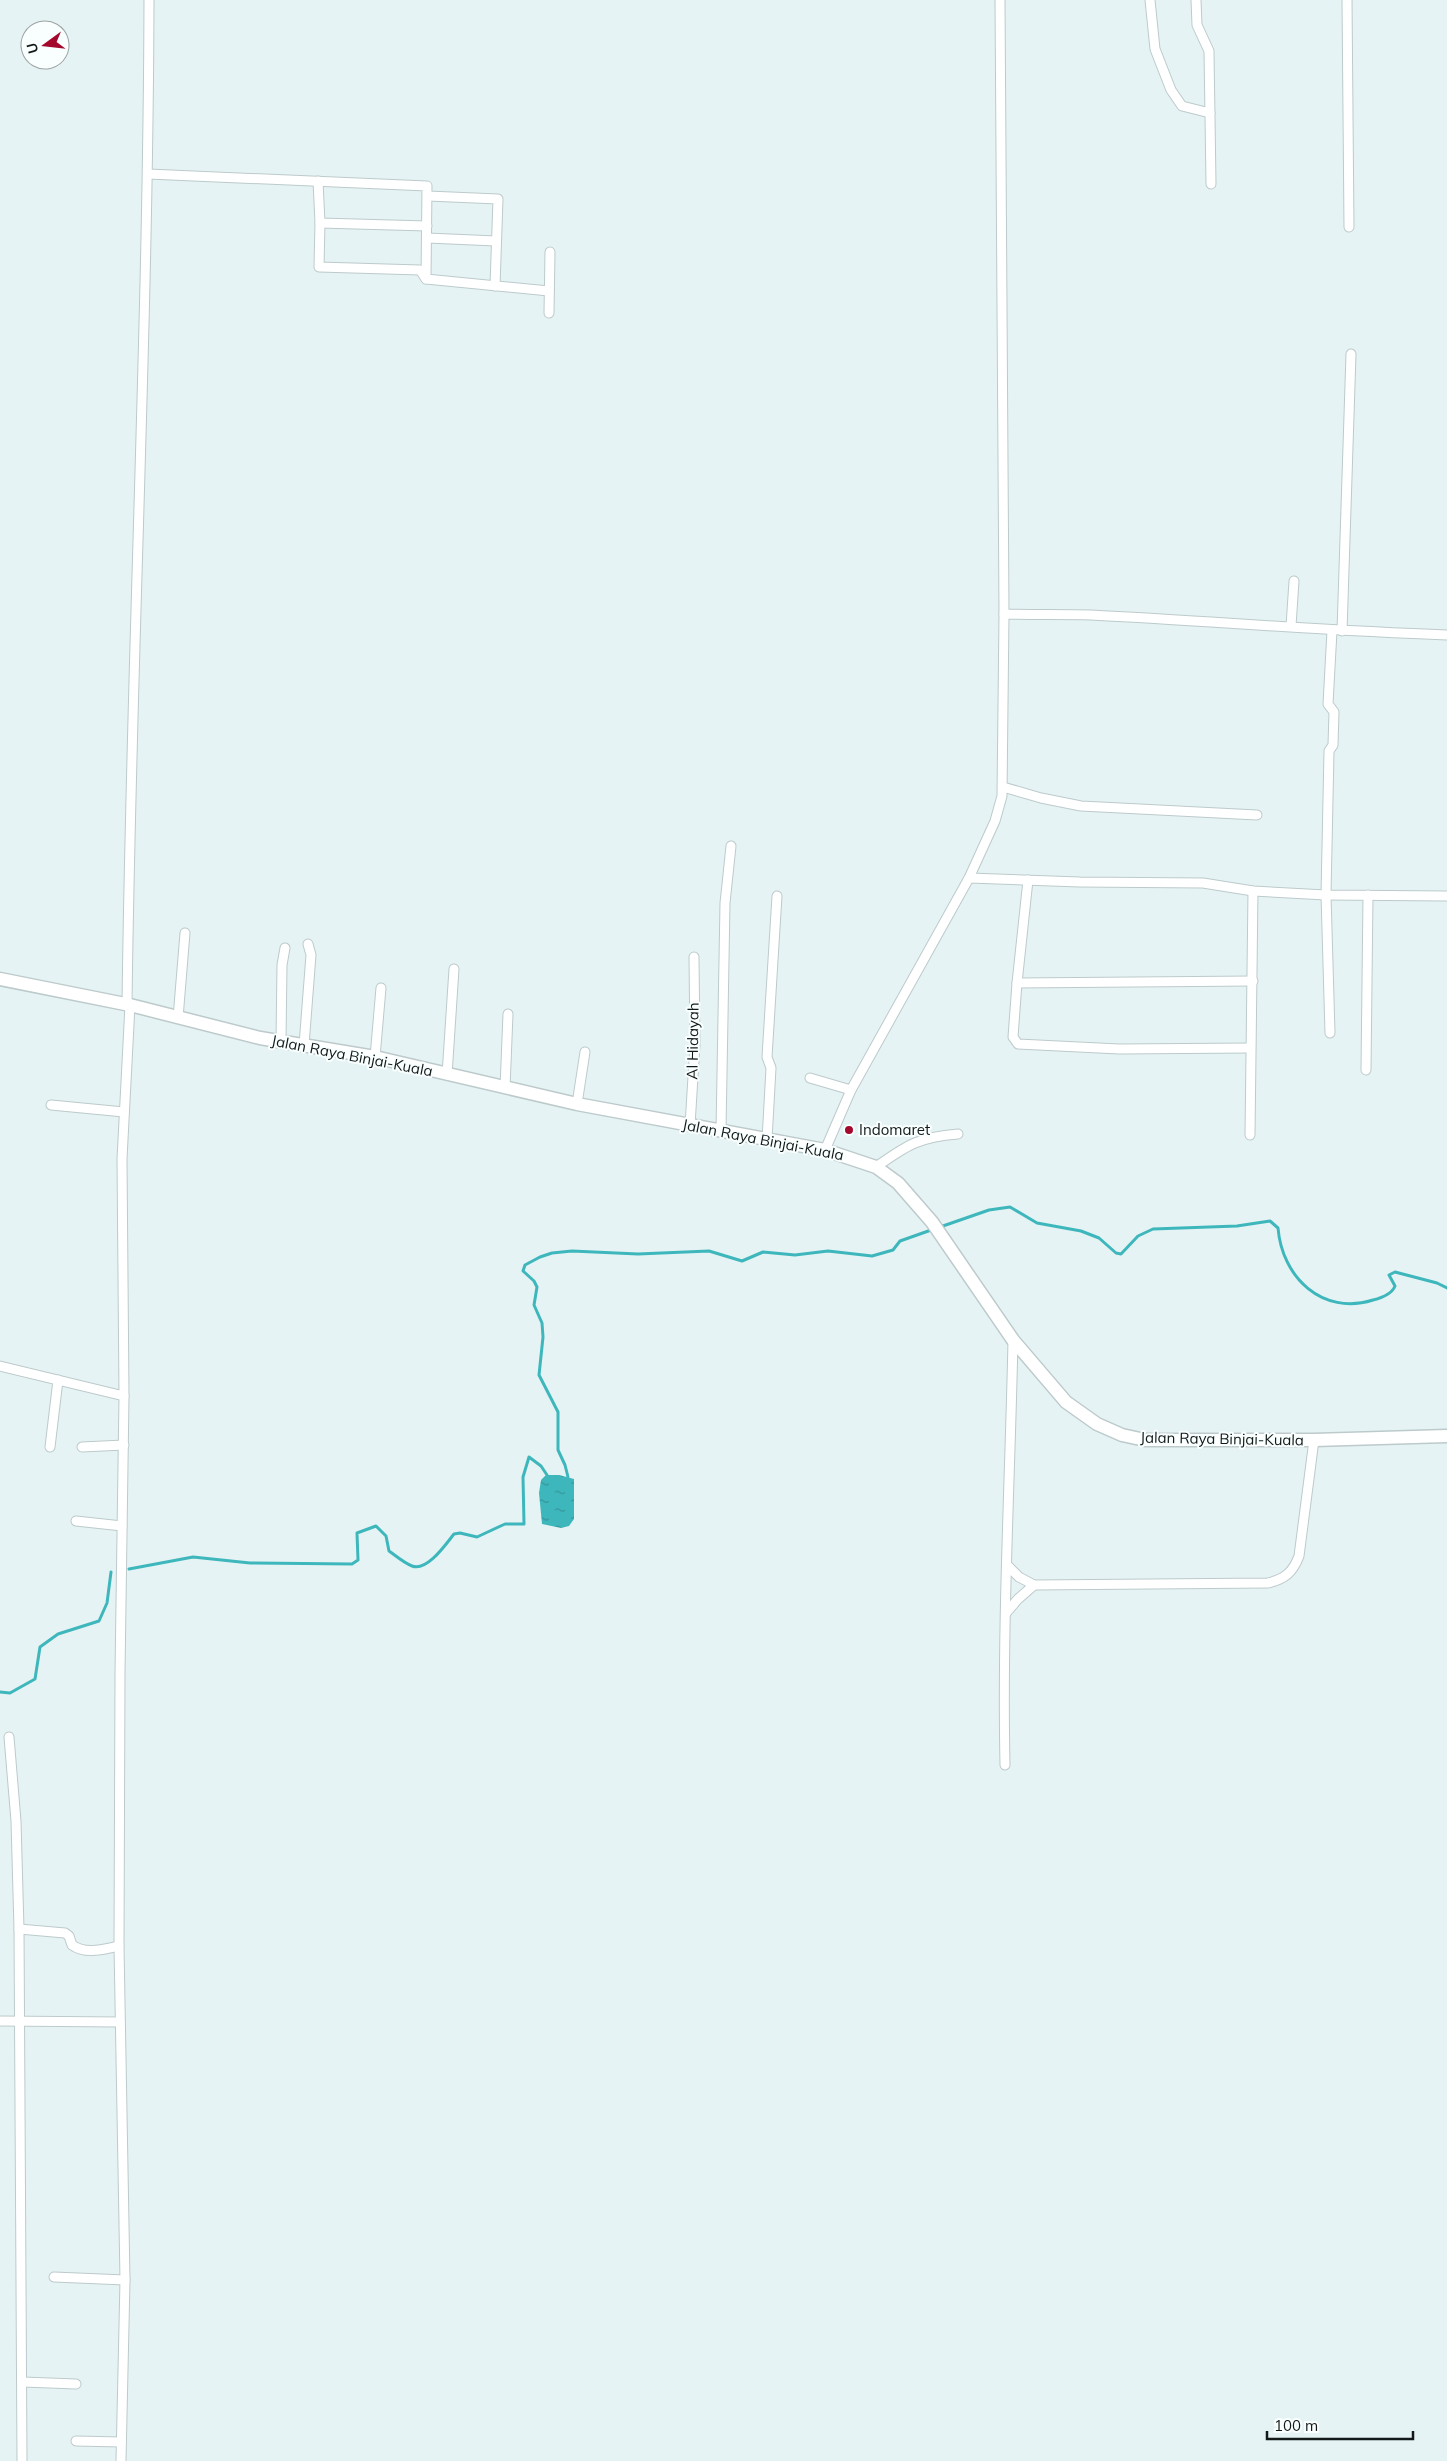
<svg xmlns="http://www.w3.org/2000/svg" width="1447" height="2461" viewBox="0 0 1447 2461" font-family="Mulish,sans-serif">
<defs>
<pattern id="water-ripples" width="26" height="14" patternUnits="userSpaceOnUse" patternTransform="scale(1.25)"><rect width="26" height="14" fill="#3eb7bc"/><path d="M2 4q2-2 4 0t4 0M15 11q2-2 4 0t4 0" fill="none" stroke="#339498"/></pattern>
</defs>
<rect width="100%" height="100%" fill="#e6f3f4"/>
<polygon fill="url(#water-ripples)" points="546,1475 559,1475 574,1479 574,1519 569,1526 561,1528 542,1524 539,1493 541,1480"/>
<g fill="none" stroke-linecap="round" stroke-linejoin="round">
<g stroke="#3eb7bc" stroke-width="3">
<path d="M940,1227L989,1210L1010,1207L1037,1223L1081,1231L1099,1238L1116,1253L1121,1254L1138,1236L1153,1229L1237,1226L1270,1221L1278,1228C1282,1277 1322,1316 1373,1300C1381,1298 1392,1294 1395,1286L1389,1275L1395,1272L1437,1283L1447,1288"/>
<polyline points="566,1479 568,1477 565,1465 558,1450 558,1412 539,1375 543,1337 542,1323 534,1305 537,1287 534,1281 523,1271 525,1265 540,1257 552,1253 572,1251 638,1254 709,1251 742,1261 763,1252 795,1255 828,1251 872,1256 893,1250 900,1241 934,1229"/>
<path d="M129,1569L193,1557L250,1563L352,1564L358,1560L357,1533L376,1526L386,1536L389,1551C396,1556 404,1563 412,1566C427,1572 446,1544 454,1534L460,1533L477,1537L505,1524H524L523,1477L529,1457L541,1466L549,1478"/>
<polyline points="0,1692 10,1693 35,1679 40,1647 58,1634 99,1621 107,1603 111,1572"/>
</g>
<g stroke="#bdcacb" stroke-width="11">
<g id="street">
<polyline points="1150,0 1155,49 1171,90 1182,106 1210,113"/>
<polyline points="1196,0 1197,25 1209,51 1211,184"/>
<polyline points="1347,0 1349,227"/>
<polyline points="148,174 427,186 426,279"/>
<polyline points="318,181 320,223 319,267 420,270 426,279 549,291"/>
<polyline points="428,196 498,199 495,286"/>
<polyline points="320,223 427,226"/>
<polyline points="427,238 496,241"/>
<polyline points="549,313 550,252"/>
<path d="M1004,614C1033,615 1062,614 1091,615C1210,621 1328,631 1447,635"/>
<polyline points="1291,626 1294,581"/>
<polyline points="1342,631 1351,354"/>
<polyline points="1003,787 1041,798 1081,806 1257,815"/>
<polyline points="969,878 1080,882 1203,883 1253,891 1326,895 1447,896"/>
<polyline points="1028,880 1017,983 1253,981"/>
<polyline points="1017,983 1013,1037 1018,1044 1119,1049 1250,1048"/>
<path d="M127,1005C131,670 148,335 149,0"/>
<polyline points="178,1018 185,933"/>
<polyline points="1330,1033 1326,895 1329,751 1333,745 1334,712 1328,704 1332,631"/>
<polyline points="281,1041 282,965 285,948"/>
<polyline points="304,1045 311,955 308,944"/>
<polyline points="375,1057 381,988"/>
<polyline points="1366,1070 1368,895"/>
<polyline points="447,1075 454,969"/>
<polyline points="810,1078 851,1090"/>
<polyline points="505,1088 508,1014"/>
<polyline points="577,1104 585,1052"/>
<polyline points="51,1105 124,1112"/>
<polyline points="690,1125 695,1045 694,957"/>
<polyline points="721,1131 725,903 731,846"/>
<polyline points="1250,1135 1253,891"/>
<polyline points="767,1140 771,1068 767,1057 777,896"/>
<polyline points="825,1150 851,1090 969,878 995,821 1002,796 1004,614 1000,0"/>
<path d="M876,1167C907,1145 919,1137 958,1134"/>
<polyline points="0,1366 124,1396"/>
<polyline points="50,1447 58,1380"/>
<polyline points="82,1447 124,1445"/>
<polyline points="76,1521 122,1526"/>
<path d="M1007,1565L1019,1577L1034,1585L1268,1583C1285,1579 1293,1572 1299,1556L1314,1440"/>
<polyline points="1006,1613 1018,1599 1034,1585"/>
<polyline points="9,1737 16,1821 19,1929 22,2461"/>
<path d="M1005,1765C1002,1624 1010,1482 1013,1340"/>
<path d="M19,1929L65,1933L69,1936L72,1945C86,1955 104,1949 119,1946"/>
<polyline points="0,2021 120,2022"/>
<polyline points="54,2277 125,2280"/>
<polyline points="23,2382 76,2384"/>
<polyline points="76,2441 121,2442"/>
<polyline points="121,2461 125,2280 119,1946 120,1673 124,1396 122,1159 130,1005"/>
</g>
</g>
<g stroke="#bdcacb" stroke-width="15">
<polyline id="secondary" points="0,979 130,1005 260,1038 375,1057 577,1104 825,1150 876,1167 898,1183 932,1222 1013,1340 1066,1402 1097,1424 1122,1435 1145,1440 1314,1440 1447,1436"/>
</g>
<use href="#street" stroke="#fff" stroke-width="9"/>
<use href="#secondary" stroke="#fff" stroke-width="12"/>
</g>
<circle fill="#a4082c" stroke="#f9ffff" stroke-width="2" cx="849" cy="1130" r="5"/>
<g text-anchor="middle" stroke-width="4" stroke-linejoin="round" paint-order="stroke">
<g font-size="15" fill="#131818" stroke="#f9ffff">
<text transform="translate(693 1041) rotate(-89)" y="5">Al Hidayah</text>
<text transform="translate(352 1056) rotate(11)" y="5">Jalan Raya Binjai-Kuala</text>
<text transform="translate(763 1140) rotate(11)" y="5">Jalan Raya Binjai-Kuala</text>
<text transform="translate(1222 1439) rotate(1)" y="5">Jalan Raya Binjai-Kuala</text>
</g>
<g font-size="15" fill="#131818" stroke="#f9ffff" text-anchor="start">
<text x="859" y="1135">Indomaret</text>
</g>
</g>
<g transform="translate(45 45) rotate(255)"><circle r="24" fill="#f9ffff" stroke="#9da3a3"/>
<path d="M0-4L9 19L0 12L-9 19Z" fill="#a4082c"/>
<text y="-8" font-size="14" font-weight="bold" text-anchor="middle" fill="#131818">U</text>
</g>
<path d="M1267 2431v8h146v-8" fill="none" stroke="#131818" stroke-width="2.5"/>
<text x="1274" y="2431" font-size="15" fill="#131818" stroke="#f9ffff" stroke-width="4" paint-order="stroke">100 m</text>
</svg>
